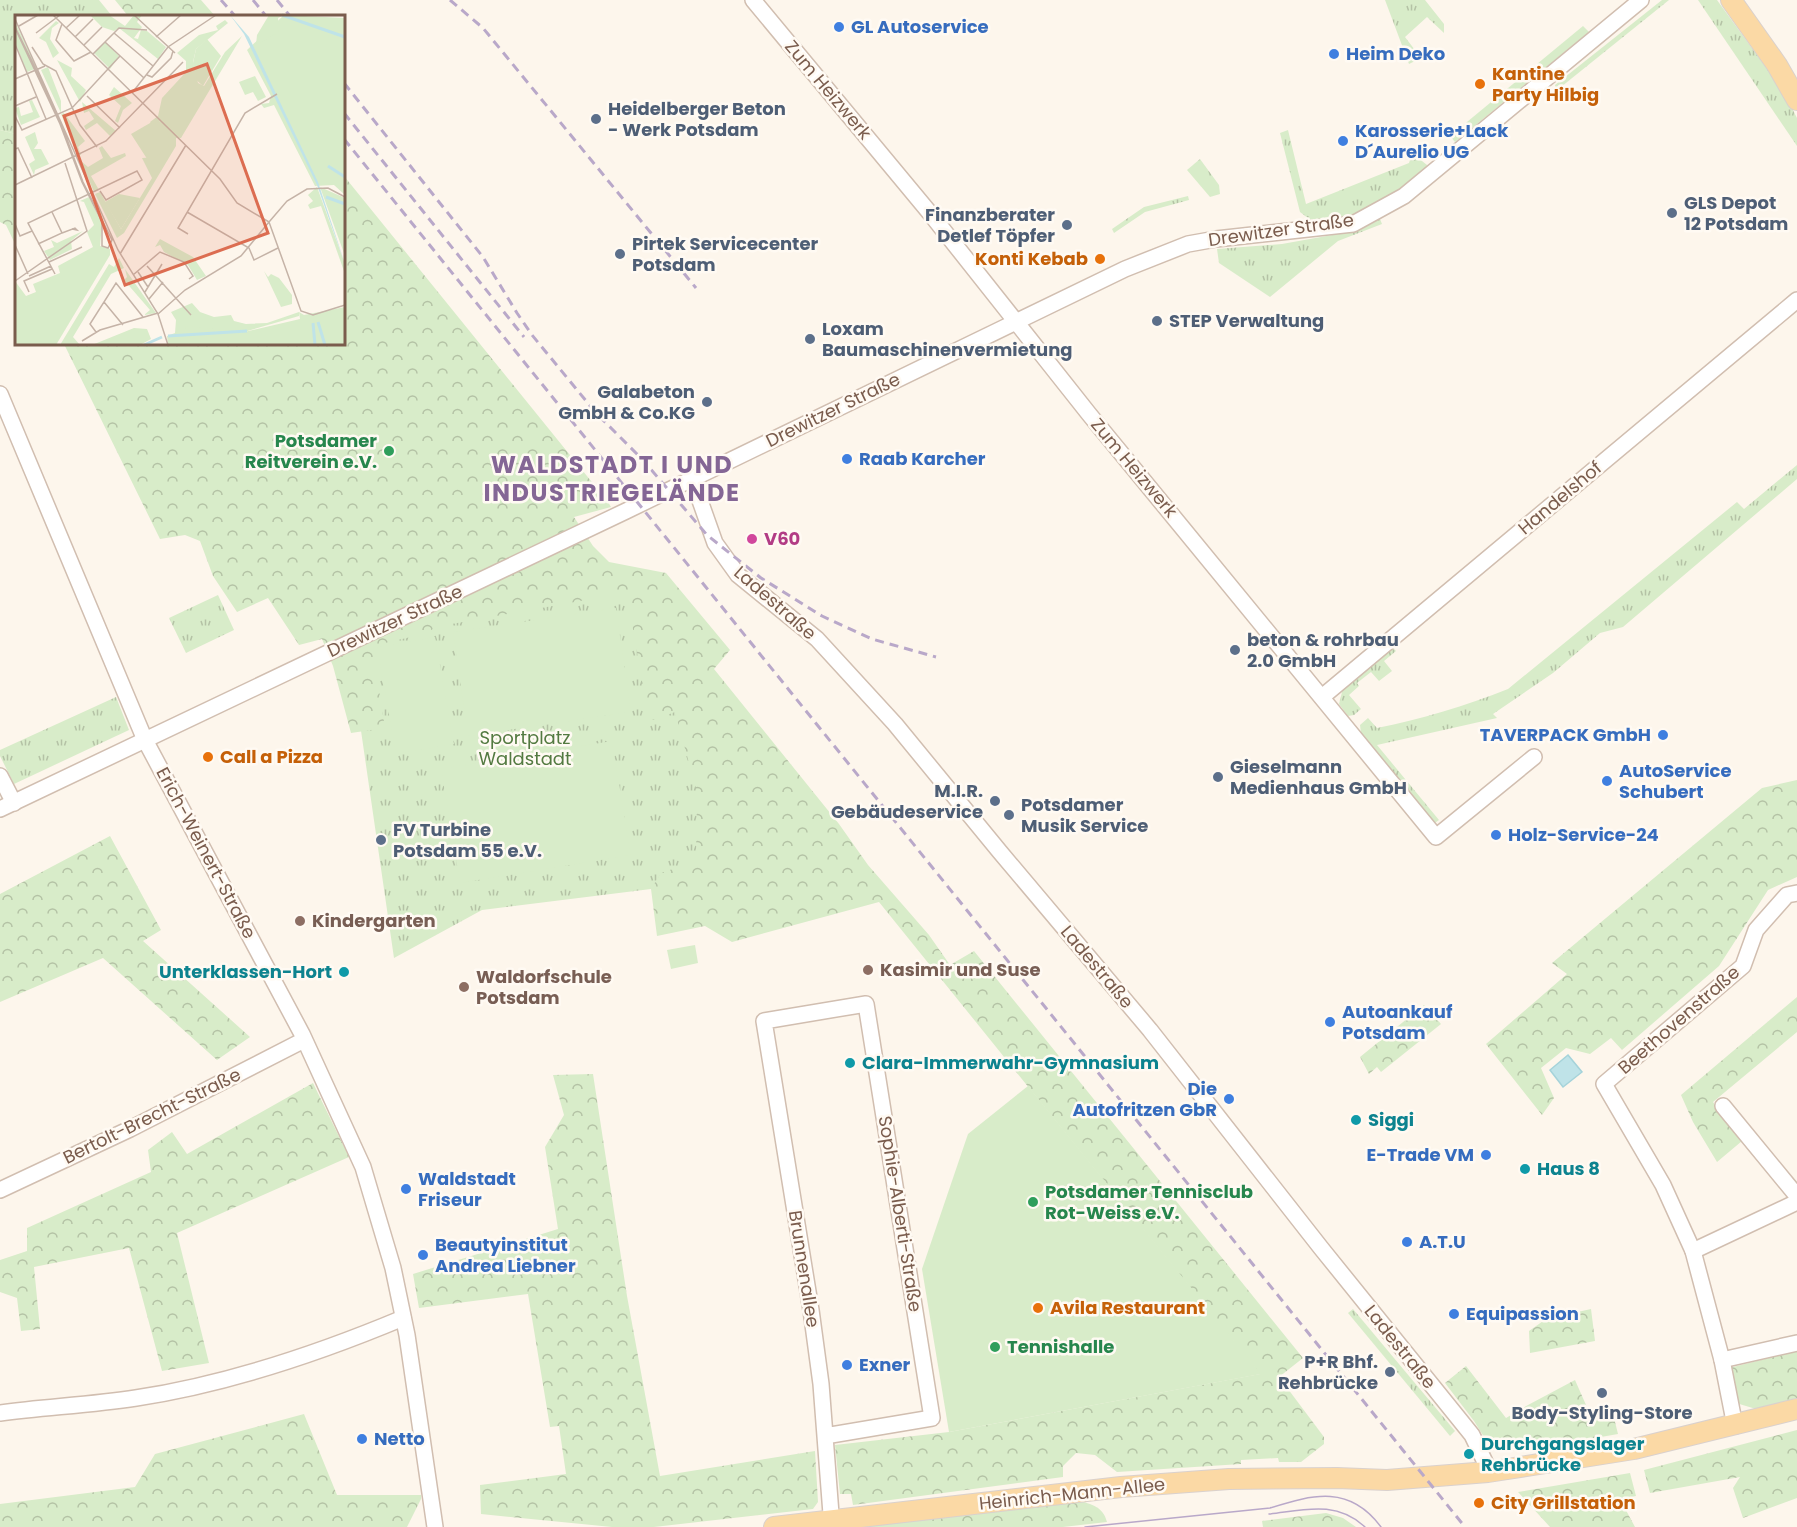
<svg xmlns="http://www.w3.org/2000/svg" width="1797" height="1527" viewBox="0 0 1797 1527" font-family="Poppins,sans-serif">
<defs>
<pattern id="grass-tufts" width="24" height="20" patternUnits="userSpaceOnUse" patternTransform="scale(1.5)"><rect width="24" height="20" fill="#d8ecc9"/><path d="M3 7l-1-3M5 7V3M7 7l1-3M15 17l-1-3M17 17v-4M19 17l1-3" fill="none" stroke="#b4c2a5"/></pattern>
<pattern id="forest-crowns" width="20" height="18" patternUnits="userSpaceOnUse" patternTransform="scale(1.5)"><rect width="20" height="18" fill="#d8ecc9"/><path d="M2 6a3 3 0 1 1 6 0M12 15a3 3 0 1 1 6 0" fill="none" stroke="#b4c2a5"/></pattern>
</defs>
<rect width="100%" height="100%" fill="#fdf6ec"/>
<g fill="url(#grass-tufts)">
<polygon points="0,0 99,0 112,16 16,16 16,134 0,130"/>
<polygon points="1385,0 1425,0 1444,24 1444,33 1427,17 1405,37 1421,58 1409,64"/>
<polygon points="1662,0 1669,0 1556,91 1555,85"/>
<polygon points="1698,0 1717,0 1783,91 1797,118 1797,146"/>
<polygon points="1583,26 1589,32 1455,142 1450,136"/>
<polygon points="1288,130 1306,204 1409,163 1412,153 1432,169 1400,192 1351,219 1313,222 1300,212 1280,133"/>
<polygon points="1200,159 1219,185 1220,194 1210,197 1187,170"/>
<polygon points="1188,196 1189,200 1145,212 1114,233 1112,229 1144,207"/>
<polygon points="1380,219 1382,224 1338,241 1270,297 1219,263 1217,249 1282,244 1360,230"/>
<path d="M1797,465V479L1623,627L1600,633L1553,673L1493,714L1497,718L1377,745L1439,820L1432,825L1362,741L1360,725L1368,718L1377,728C1422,719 1465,706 1508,689L1737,502L1744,509Z"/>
<polygon points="529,578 629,594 752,873 651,889 482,910 394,958 350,655"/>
<polygon points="218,595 234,630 186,653 169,618"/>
<polygon points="1392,647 1396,651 1384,661 1392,671 1379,681 1371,672 1357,683 1359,686 1349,695 1361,709 1354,715 1348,716 1339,704 1343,688"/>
<polygon points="116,697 129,730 14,784 0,756 0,750"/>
<polygon points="1353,1309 1455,1431 1450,1436 1348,1313"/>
</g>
<g fill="url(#forest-crowns)">
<polygon points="115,0 201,0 215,16 128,16"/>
<polygon points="0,130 16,134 16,246 6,225 0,222"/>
<polygon points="344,176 608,502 611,507 574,517 593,546 609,562 666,573 730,650 714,669 839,824 868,865 929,935 950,965 974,951 1303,1358 1279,1377 1324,1437 1324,1444 1301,1462 1279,1462 1278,1458 1241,1460 1241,1464 1117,1472 1095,1455 1076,1453 1063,1466 1063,1477 853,1505 851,1494 840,1494 835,1445 949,1432 1260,1374 879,902 732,942 705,926 657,936 651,889 661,873 696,861 697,792 675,712 653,720 646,705 629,606 619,594 435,627 428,633 372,646 385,728 351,733 333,666 322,639 299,645 268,598 237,612 213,576 200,541 185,535 160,539 64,344 344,344"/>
<polygon points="1797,780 1797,877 1768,890 1719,966 1622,1050 1611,1038 1590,1054 1566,1048 1541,1068 1554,1098 1542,1115 1486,1044 1567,974 1552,963 1762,788"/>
<polygon points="110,836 161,930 143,941 250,1037 217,1060 103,958 0,1002 0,894"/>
<polygon points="1797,997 1797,1032 1713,1102 1742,1141 1717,1162 1693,1122 1681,1095"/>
<polygon points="1424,1005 1441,1024 1381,1072 1377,1067 1369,1074 1360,1057"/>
<polygon points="593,1074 627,1296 660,1476 815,1451 818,1502 813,1509 654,1527 612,1527 481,1514 480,1485 566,1474 559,1426 550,1427 528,1294 419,1308 413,1274 558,1229 545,1147 564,1115 553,1075"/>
<polygon points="313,1083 349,1157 177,1233 209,1363 162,1371 129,1248 34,1267 40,1329 21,1331 17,1298 0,1292 0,1260 27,1251 27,1228 151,1172 148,1150 172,1132 187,1154"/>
<polygon points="1591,1309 1595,1341 1530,1353 1529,1331 1546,1319"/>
<polygon points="1797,1351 1797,1398 1756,1409 1736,1403 1729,1368"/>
<polygon points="1466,1366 1506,1418 1528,1405 1575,1380 1590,1414 1612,1410 1618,1434 1532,1449 1489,1445 1474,1421 1445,1383"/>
<polygon points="304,1414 337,1495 421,1495 421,1499 407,1527 0,1527 0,1504 135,1487 155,1454"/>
<polygon points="1797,1430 1797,1498 1743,1518 1733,1488 1740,1477 1650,1493 1644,1470"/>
<polygon points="1630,1473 1636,1496 1620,1499 1635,1527 1550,1527 1518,1492"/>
<path d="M1074,1499C1089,1504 1103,1505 1107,1522L1063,1527H856Z"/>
<polygon points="1326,1513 1343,1518 1356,1527 1263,1527 1262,1521"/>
</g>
<g fill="#d8ecc9">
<polygon points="616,608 631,712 468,736 453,632"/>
<polygon points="435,637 454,744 396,754 377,647"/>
<polygon points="612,741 631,855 460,883 441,769"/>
<polygon points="695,945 698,963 671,969 667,950"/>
<polygon points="1028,1086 1261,1374 949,1432 922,1269 968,1134"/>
</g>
<polygon fill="#bfe3e8" stroke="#a5d3da" stroke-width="1.5" points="1568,1055 1582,1072 1563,1087 1550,1070"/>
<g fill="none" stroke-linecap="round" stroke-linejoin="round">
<g stroke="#d1beb0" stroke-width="18">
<g id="minor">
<polyline points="753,0 929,212 1089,414 1436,837 1534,757"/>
<polyline points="0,394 145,740 302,1034 363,1167 393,1268 407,1335 435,1527"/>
<polyline points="692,478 715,543 738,575 817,639 895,724 1000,852 1150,1030 1321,1248 1472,1435 1485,1462 1488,1472"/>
<polyline points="1322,697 1797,300"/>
<polyline points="0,776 14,803"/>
<polyline points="0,809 626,511 1125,269 1188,244 1216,239 1353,224 1404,196 1641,0"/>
<polyline points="1723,1106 1797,1196"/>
<polyline points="0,1190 130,1129 304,1040"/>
<polyline points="1693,1251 1797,1202"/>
<polyline points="1722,1360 1797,1343"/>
<path d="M0,1413C45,1407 91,1405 136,1398C228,1384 317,1354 403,1318"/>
<polyline points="1735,1426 1722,1360 1693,1251 1663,1185 1604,1084 1743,966 1756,930 1787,895 1797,893"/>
<polyline points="825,1436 932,1418 866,1004 764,1021 811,1310 821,1384 832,1527"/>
</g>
</g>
<g stroke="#dad1cd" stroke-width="22">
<g id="major">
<polyline points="1731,0 1777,65 1797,100"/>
<polyline points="774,1527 1121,1487 1229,1479 1337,1478 1387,1480 1488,1472 1634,1449 1797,1409"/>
</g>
</g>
<use href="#minor" stroke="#fff" stroke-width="15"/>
<use href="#major" stroke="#fbd9a5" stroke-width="20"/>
<g stroke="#b9a8c9" stroke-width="1.5">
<path d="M1269,1514C1304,1510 1336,1500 1365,1527"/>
<path d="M1085,1527L1270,1508C1314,1494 1350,1485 1381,1527"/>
</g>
<g stroke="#b9a8c9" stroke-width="3" stroke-dasharray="9 6" stroke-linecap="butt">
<polyline points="221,0 235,16"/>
<polyline points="253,0 266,16"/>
<polyline points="277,0 290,16"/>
<polyline points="450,0 483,28 696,288"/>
<polyline points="344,83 483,257 517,313 532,335 596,413 642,459 707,535 761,578 822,616 872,639 936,657"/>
<polyline points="344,113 524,337"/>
<polyline points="344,139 1465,1527"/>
</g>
</g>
<g fill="#3f7fe0" stroke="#fffaf3" stroke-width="2">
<circle cx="839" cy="27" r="6"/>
<circle cx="1334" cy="54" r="6"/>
<circle cx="1343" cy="141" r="6"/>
<circle cx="847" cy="459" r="6"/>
<circle cx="1663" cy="735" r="6"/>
<circle cx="1607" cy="781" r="6"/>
<circle cx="1496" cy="835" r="6"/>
<circle cx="1330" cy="1022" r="6"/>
<circle cx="1229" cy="1099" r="6"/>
<circle cx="1486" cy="1155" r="6"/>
<circle cx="406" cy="1189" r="6"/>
<circle cx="1407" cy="1242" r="6"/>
<circle cx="423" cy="1255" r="6"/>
<circle cx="1454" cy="1314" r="6"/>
<circle cx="847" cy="1365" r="6"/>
<circle cx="362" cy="1439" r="6"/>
</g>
<g fill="#e8710a" stroke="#fffaf3" stroke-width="2">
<circle cx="1480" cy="84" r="6"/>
<circle cx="1100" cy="259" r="6"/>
<circle cx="208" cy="757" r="6"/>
<circle cx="1038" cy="1308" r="6"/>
<circle cx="1479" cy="1503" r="6"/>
</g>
<g fill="#5c6f8a" stroke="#fffaf3" stroke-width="2">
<circle cx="596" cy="119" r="6"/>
<circle cx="1672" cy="213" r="6"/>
<circle cx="1067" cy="225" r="6"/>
<circle cx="620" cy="254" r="6"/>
<circle cx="1157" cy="321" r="6"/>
<circle cx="810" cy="339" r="6"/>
<circle cx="707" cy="402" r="6"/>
<circle cx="1235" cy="650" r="6"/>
<circle cx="1218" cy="777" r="6"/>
<circle cx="995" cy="801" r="6"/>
<circle cx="1009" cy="815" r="6"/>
<circle cx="381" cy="840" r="6"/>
<circle cx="1390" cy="1372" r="6"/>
<circle cx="1602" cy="1393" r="6"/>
</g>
<g fill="#2e9e5b" stroke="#fffaf3" stroke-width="2">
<circle cx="389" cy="451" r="6"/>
<circle cx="1033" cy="1202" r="6"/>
<circle cx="995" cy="1347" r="6"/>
</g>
<circle fill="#d1479c" stroke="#fffaf3" stroke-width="2" cx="752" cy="539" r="6"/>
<g fill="#8d6e63" stroke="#fffaf3" stroke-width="2">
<circle cx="300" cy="921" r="6"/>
<circle cx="868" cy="970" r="6"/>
<circle cx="464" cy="987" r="6"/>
</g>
<g fill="#0f9aa8" stroke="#fffaf3" stroke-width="2">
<circle cx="344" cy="972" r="6"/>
<circle cx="850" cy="1063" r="6"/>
<circle cx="1356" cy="1120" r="6"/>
<circle cx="1525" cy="1169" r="6"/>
<circle cx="1469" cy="1454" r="6"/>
</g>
<g text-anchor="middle" stroke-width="5" stroke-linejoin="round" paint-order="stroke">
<g font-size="18" font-weight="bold" fill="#366cbe" stroke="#fffaf3" text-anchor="start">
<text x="851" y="33">GL Autoservice</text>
<text x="1346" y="60">Heim Deko</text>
<text x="1355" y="137">Karosserie+Lack<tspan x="1355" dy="21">D´Aurelio UG</tspan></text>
<text x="859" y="465">Raab Karcher</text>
<text x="1651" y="741" text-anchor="end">TAVERPACK GmbH</text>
<text x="1619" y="777">AutoService<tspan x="1619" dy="21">Schubert</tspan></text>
<text x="1508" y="841">Holz-Service-24</text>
<text x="1342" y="1018">Autoankauf<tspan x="1342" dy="21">Potsdam</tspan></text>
<text x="1217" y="1095" text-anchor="end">Die<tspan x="1217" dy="21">Autofritzen GbR</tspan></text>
<text x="1474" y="1161" text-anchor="end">E-Trade VM</text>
<text x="418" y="1185">Waldstadt<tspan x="418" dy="21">Friseur</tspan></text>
<text x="1419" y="1248">A.T.U</text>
<text x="435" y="1251">Beautyinstitut<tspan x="435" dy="21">Andrea Liebner</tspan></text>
<text x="1466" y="1320">Equipassion</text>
<text x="859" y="1371">Exner</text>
<text x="374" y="1445">Netto</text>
</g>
<g font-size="18" font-weight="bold" fill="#c56008" stroke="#fffaf3" text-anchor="start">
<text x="1492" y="80">Kantine<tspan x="1492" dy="21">Party Hilbig</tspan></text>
<text x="1088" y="265" text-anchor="end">Konti Kebab</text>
<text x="220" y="763">Call a Pizza</text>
<text x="1050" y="1314">Avila Restaurant</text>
<text x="1491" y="1509">City Grillstation</text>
</g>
<g font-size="18" fill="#7a5c4d" stroke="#fffaf3">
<text transform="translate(828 90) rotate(50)" y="6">Zum Heizwerk</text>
<text transform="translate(1281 230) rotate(-8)" y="6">Drewitzer Straße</text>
<text transform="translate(833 410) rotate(-26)" y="6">Drewitzer Straße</text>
<text transform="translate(1134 468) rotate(50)" y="6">Zum Heizwerk</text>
<text transform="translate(1560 498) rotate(-40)" y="6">Handelshof</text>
<text transform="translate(775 603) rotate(41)" y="6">Ladestraße</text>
<text transform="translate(395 621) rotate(-25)" y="6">Drewitzer Straße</text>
<text transform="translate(206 853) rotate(62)" y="6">Erich-Weinert-Straße</text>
<text transform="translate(1097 967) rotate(50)" y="6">Ladestraße</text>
<text transform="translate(1679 1020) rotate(-41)" y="6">Beethovenstraße</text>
<text transform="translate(152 1116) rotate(-26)" y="6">Bertolt-Brecht-Straße</text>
<text transform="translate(900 1214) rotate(81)" y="6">Sophie-Alberti-Straße</text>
<text transform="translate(804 1269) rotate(81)" y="6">Brunnenallee</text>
<text transform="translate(1400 1347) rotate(51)" y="6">Ladestraße</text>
<text transform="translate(1072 1494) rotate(-6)" y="6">Heinrich-Mann-Allee</text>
</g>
<g font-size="18" font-weight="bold" fill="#4e5e75" stroke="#fffaf3" text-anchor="start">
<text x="608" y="115">Heidelberger Beton<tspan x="608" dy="21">- Werk Potsdam</tspan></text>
<text x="1684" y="209">GLS Depot<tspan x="1684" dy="21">12 Potsdam</tspan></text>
<text x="1055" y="221" text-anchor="end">Finanzberater<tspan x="1055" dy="21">Detlef Töpfer</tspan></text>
<text x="632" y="250">Pirtek Servicecenter<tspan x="632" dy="21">Potsdam</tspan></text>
<text x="1169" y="327">STEP Verwaltung</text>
<text x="822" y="335">Loxam<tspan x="822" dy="21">Baumaschinenvermietung</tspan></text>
<text x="695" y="398" text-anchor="end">Galabeton<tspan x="695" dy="21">GmbH &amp; Co.KG</tspan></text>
<text x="1247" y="646">beton &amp; rohrbau<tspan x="1247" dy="21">2.0 GmbH</tspan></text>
<text x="1230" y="773">Gieselmann<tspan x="1230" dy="21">Medienhaus GmbH</tspan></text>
<text x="983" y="797" text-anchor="end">M.I.R.<tspan x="983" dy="21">Gebäudeservice</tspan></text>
<text x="1021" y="811">Potsdamer<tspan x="1021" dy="21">Musik Service</tspan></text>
<text x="393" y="836">FV Turbine<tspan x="393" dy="21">Potsdam 55 e.V.</tspan></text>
<text x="1378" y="1368" text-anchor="end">P+R Bhf.<tspan x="1378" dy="21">Rehbrücke</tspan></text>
<text x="1602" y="1419" text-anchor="middle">Body-Styling-Store</text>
</g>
<g font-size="18" font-weight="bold" fill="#27864d" stroke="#fffaf3" text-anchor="start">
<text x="377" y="447" text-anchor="end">Potsdamer<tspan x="377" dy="21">Reitverein e.V.</tspan></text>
<text x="1045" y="1198">Potsdamer Tennisclub<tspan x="1045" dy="21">Rot-Weiss e.V.</tspan></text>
<text x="1007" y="1353">Tennishalle</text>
</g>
<g font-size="18" font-weight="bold" fill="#b23c85" stroke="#fffaf3" text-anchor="start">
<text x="764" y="545">V60</text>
</g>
<g font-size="18" fill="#537a41" stroke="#fffaf3">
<text x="525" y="744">Sportplatz<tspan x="525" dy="21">Waldstadt</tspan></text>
</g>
<g font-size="18" font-weight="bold" fill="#785e54" stroke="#fffaf3" text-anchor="start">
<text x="312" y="927">Kindergarten</text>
<text x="880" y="976">Kasimir und Suse</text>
<text x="476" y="983">Waldorfschule<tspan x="476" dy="21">Potsdam</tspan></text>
</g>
<g font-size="18" font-weight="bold" fill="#0d838f" stroke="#fffaf3" text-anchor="start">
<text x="332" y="978" text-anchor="end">Unterklassen-Hort</text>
<text x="862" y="1069">Clara-Immerwahr-Gymnasium</text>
<text x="1368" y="1126">Siggi</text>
<text x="1537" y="1175">Haus 8</text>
<text x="1481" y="1450">Durchgangslager<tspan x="1481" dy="21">Rehbrücke</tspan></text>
</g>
<g font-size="24" font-weight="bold" letter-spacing="1.5" fill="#846695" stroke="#fffaf3">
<text x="612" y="473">WALDSTADT I UND<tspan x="612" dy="28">INDUSTRIEGELÄNDE</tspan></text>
</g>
</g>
<g transform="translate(15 15)">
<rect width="330" height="330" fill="#fdf6ec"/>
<path d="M269,0L330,3V180L319,170L300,171L259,90L249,93L246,89L254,88L256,81L232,35ZM192,24L206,41L188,71L179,63L178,48L181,34ZM240,61L251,82L243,86L238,77L230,80L224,67ZM142,104L156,119L158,128L136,150L116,119ZM302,172L330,249V259L306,191L295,194L293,190L298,186L293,180ZM305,172L330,183V241ZM330,292V330H174L168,316L170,311L188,310L229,317L285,304L284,297L289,300ZM119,313L132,314L136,324L125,330H77Z" fill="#d8ecc9"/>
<path d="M75,0H94L110,11L119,0H127L122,7L127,12L119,23L123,24L126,15L132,16L151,32L143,44L104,13L99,16L87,12ZM254,0H269L263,3L264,17L241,30L242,20ZM210,5L213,8L181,34L178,47L183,68L189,71L210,37L227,21L166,123H161V131L109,218L102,223L80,179L85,177L106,214L137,163L127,143L141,142L157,128L144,106L137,110L135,107L143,101L147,83L171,57V46L162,38L184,20L203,15L201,11ZM41,6L44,8L37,13L35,24L44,38L38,43L31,27L24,23ZM0,7L22,53L12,57L0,27ZM90,27L104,41L95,54L79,38ZM42,45L57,53L56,61L71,75L65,87ZM33,52L46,86V98L26,55ZM99,72L117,88L108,95L103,108L100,106L106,91L94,80ZM17,85L25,102L6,110L0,93L4,92L6,101L18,97L14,86ZM67,87L101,116L95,121L82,108L71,115L69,111L79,104L74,96L69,98ZM49,98L70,126L63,132L66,140H63L46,99ZM20,117L23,128L19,134H26L34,149L20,155L19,160L14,149L20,145L10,122ZM87,131L96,143L110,138L111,141L76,161L84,175L79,177L66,146L73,152L88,143L84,133ZM74,182L87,209L85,231L95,234V240L41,330H0V266L11,281L21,277L18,269L45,258L43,251L78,232L72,217L79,210L69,187L65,186ZM68,216L56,226L57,234L35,245L29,236L39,232L36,225L42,228ZM145,224L178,242L191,261L182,265L173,250L149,237L145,230L140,232ZM104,243L109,253L96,259L58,322L65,330H45L94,249L99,252ZM110,254L131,284L141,298L129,300L135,295L109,265L112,262ZM249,256L253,262L256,259L264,263L277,280V289L266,292ZM177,288L185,297L199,302L216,300L219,306L231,309L252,308L284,297V301L229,317L170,311L174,330H153L152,321L160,318L161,305L156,297Z" fill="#d8ecc9"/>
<path d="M126 127a8 8 0 1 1 16 0a8 8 0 1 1-16 0ZM104,179L125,183L106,214L90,187Z" fill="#d8ecc9"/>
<path d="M215,0L234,22L303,167L330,249L302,170L229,19Z" fill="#bfe3e8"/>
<path fill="none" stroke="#bfe3e8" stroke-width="3" d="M267,0L330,22M313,151L330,162M311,182L330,189M303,307L310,330M298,308L300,330M153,321L232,316M129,330L147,322"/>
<path fill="none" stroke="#c5b3a7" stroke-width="1.5" d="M38,0L205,164L222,188L254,207L272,186L292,174L313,173L330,182M119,0L160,38M0,4L103,235L143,299L153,330M47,9L41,25L59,46L76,37M4,11L23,0M0,12L16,44L47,111L68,167L97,225L93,233L87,231V207L67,167L45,109L0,13M51,13L65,0M21,18L45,0M99,18L138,51M60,22L78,4M141,22L166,0M90,27L129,63M0,29L31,104M69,30L87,12M17,32L28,49L41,56L65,110L82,132M78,39L104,13L132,15M132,60L137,62L156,43L158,36M0,64L30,51M117,78L153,32L201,0M72,81L105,113M0,91L21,82M0,101L7,115L57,93L105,41M0,134L3,133L17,163M0,170L91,126L168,47M172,197L234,233L239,245L263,233M254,207L286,296L298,300L330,290M0,209L5,221L17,216M47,218L60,213L62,215L57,214M173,219L163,213L230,98L262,79M23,229L47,218L37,197M0,230L13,259M105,239L171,130M34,247L67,232M132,251L176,300M123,257L133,272M40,259L13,208L122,156L127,165L91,185L85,176M118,260L145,237L169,247L178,261L174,264M14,261L36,251M0,266L72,216L50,148M14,277L9,266L37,254M130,277L147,249M134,284L148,267M89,287L108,310M143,299L170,275L226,241L254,207M81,317L75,309L101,268L128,302M67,326L85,315L143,298"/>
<path fill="#dc6d51" fill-opacity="0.15" stroke="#dc6d51" stroke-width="3" d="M192,49L253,218L110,270L49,101Z"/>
<rect width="330" height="330" fill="none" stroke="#7a5c4d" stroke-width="3"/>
</g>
</svg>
